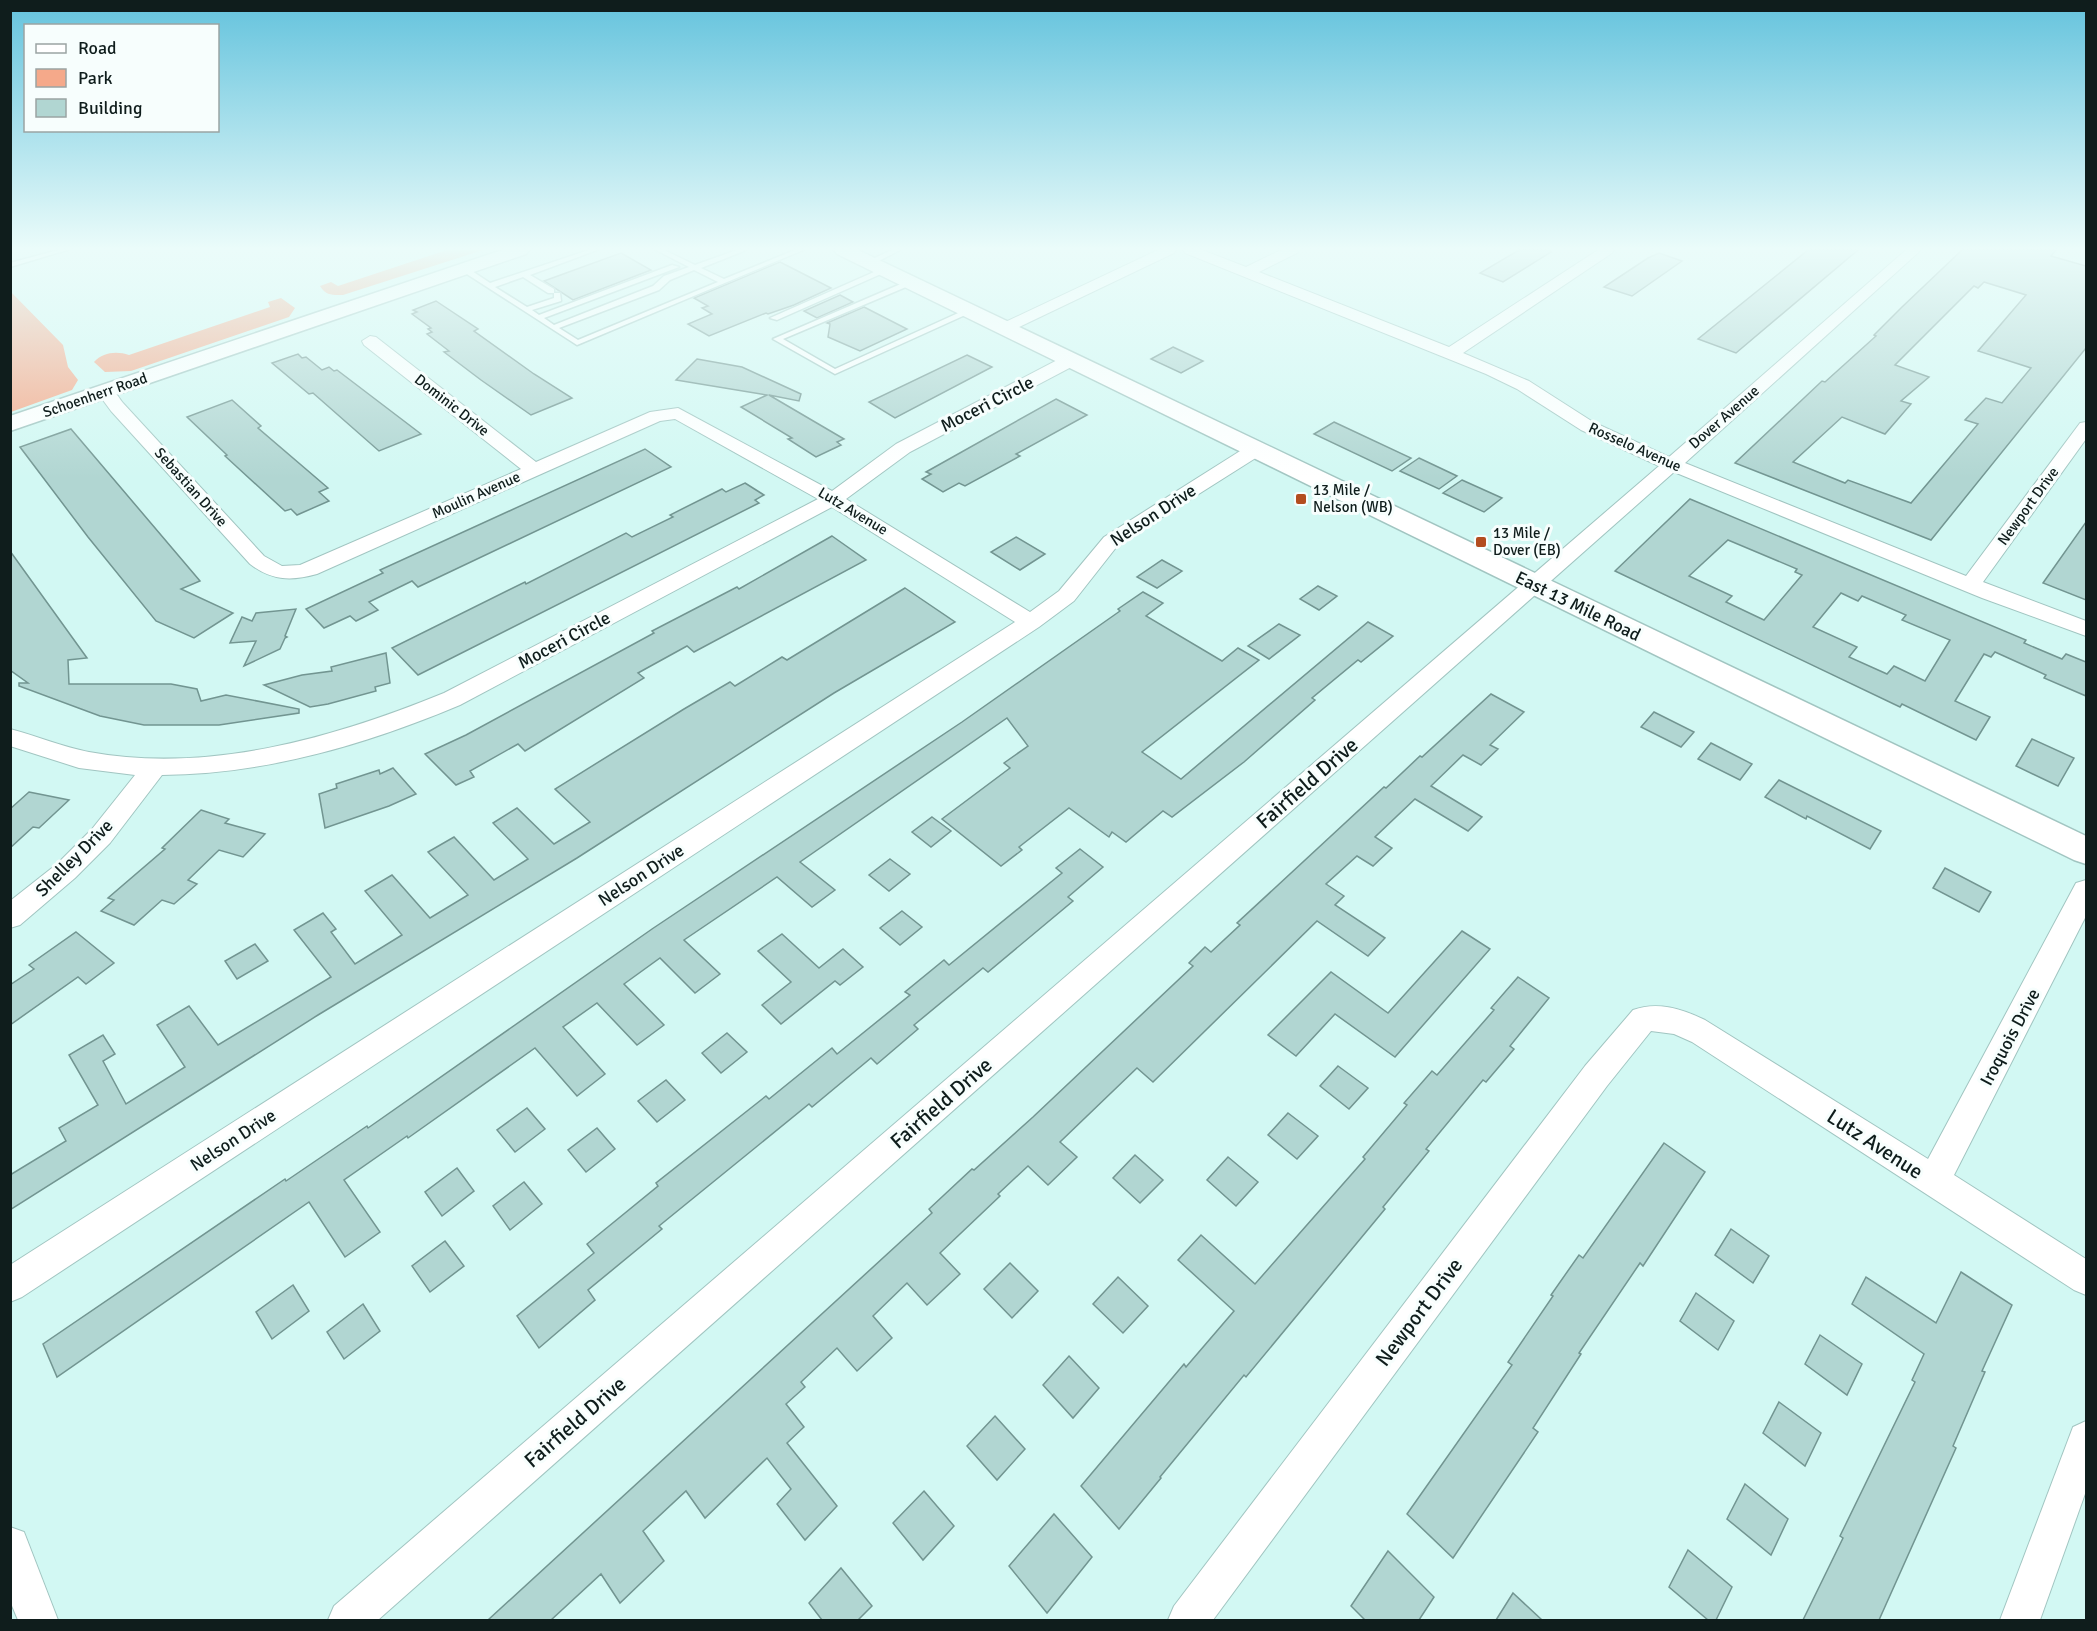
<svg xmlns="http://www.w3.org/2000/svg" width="2097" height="1631" viewBox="0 0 2097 1631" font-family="Signika,sans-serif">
<rect width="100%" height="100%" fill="#d2f8f3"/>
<g fill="#f5a98a">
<path d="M447,250H483L343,295C333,295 326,296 320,286L331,282L338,286Z"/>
<polygon points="10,291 63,345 68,367 78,380 72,390 11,412"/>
<path d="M281,298L295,308L289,317L131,371L105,372L94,362C103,352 117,351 129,355L270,307L268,302Z"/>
</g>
<g fill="#b1d6d2" stroke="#729591" stroke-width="1.5" fill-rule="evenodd">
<polygon points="1519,250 1549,250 1551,252 1503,282 1480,273"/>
<polygon points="1808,250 1858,250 1736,353 1698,339"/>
<path d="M1962,250H2056L2051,256L2086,266V348L1931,540L1735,463L1822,381L1825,382L1876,336L1874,335L1902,307ZM1984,282L2026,295L1978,351L2031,368L2002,403L1986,398L1965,420L1978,424L1911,503L1848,480L1845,483L1793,462L1842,417L1885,434L1911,404L1901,401L1929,377L1895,365L1974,286L1978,288Z"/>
<polygon points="621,253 651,270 573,300 544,281"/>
<polygon points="1659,253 1682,261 1632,296 1604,287 1648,258"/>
<polygon points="780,262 831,288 794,305 768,314 766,313 709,336 688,324 712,314 702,308 708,306 694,298"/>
<polygon points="840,295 853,302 817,318 804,311"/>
<polygon points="436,301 478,329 474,331 534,374 572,398 531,415 481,380 444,352 449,351 427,334 432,332 428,329 431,328 412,314 417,312 413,310"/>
<polygon points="864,307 907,329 860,351 828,337 830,324 827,323"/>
<polygon points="1173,347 1203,361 1181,373 1151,359"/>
<polygon points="298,354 302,358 306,357 322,370 329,367 334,371 337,370 421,434 379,451 313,393 309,394 272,363"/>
<polygon points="967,355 992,367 895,418 869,402"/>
<polygon points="697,359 742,367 801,394 799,401 769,395 844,439 837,442 841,445 816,457 788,439 792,438 741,407 767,395 676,380"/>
<polygon points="1056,399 1087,415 1016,454 1020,456 965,486 959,483 943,492 922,479 931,474 926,472"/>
<polygon points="232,400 261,426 258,428 328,488 319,492 329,501 297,515 291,509 285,511 225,456 227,455 187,417"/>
<polygon points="1334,422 1411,458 1392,471 1314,434"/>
<polygon points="71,429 200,581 181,589 233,613 194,638 156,621 88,537 20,447"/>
<polygon points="645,449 671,467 418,587 412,581 369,602 378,610 356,621 350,616 324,628 306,609 383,573 380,570"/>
<polygon points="1419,458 1457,476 1439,489 1400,471"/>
<polygon points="1462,480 1502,498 1484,512 1443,493"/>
<polygon points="745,483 764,495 755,500 759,503 418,675 392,648 525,582 526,584 626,533 632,537 673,517 670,515 722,489 726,492"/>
<path d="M1690,499L2026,640L2024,643L2062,659L2066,654L2086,662V696L2044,678L2046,675L1995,652L1991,657L1984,654L1955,701L1990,717L1976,740L1902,704L1900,707L1615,571ZM1728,540L1797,569L1795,572L1802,575L1764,620L1726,602L1732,596L1689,576ZM1841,593L1858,601L1862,596L1906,615L1902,620L1950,640L1925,681L1894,666L1887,674L1849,657L1857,647L1813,627Z"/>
<polygon points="2086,522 2086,600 2043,583"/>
<polygon points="832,536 866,560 694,652 687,646 638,673 644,678 525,751 518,744 470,771 474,777 456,785 425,754 466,735 654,633 652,631 737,587 739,589"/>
<polygon points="1016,537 1045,554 1020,570 991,552"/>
<polygon points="10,551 87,658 68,660 69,684 171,684 197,689 201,701 226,695 299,709 299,713 219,725 144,725 100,716 19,686 19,683 28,683 10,670"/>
<polygon points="1162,560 1182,571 1157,588 1137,577"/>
<polygon points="1318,586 1337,596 1319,610 1300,599"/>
<polygon points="905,588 955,622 834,693 577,858 318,1015 10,1210 10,1175 66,1141 59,1128 98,1105 69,1055 103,1035 115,1054 103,1061 126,1104 185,1067 157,1025 189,1006 218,1045 331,977 294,930 323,913 336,929 331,932 355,964 402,935 365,891 392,875 430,918 468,895 428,852 454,837 494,880 528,859 493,823 517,808 554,844 590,822 555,789 684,709 730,682 735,686 782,657 787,660"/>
<polygon points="1143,592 1163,603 1146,616 1222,661 1238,648 1259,660 1142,752 1181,779 1368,622 1393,636 1361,662 1358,660 1312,698 1315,700 1244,762 1172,817 1163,811 1126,842 1112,832 1109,837 1069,808 1019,847 1022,850 1001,866 942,819 1010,768 1004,763 1028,746 1007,718 800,862 835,890 812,907 777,877 684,940 720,974 695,993 660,958 624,984 664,1025 637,1045 597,1003 563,1027 605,1074 577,1096 535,1048 408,1138 407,1136 344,1180 380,1232 345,1257 309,1202 57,1377 43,1344 285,1179 286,1181 367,1126 368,1128 652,929 962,722 1120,611 1118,609"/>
<polygon points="296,609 285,636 287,637 285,638 280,649 244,666 256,641 230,643 242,617 252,621 256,613"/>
<polygon points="1279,624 1300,635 1269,659 1248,646"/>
<polygon points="386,653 390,683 375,687 376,691 328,704 310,707 264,685 302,675 332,671 331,667"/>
<polygon points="1491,694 1524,712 1490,745 1498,749 1481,765 1463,755 1431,786 1482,817 1468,831 1415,799 1375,837 1392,848 1373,866 1357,856 1326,884 1344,896 1335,905 1385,938 1368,956 1317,921 1153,1082 1137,1068 1060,1142 1077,1157 1048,1185 1028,1166 998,1194 1000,1196 940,1253 960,1274 927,1305 907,1283 873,1316 892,1338 857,1371 837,1348 801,1382 805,1387 786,1404 804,1427 787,1443 837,1506 805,1540 777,1504 791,1489 767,1458 705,1518 686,1491 643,1531 664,1561 620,1603 601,1574 551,1620 488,1620 932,1213 929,1209 972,1169 974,1170 1033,1117 1193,966 1189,963 1205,947 1211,952 1240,925 1237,923 1384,787 1386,788 1420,756 1422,757"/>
<polygon points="1654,712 1694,732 1681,747 1641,727"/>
<polygon points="2032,739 2074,758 2058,786 2016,766"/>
<polygon points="1711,743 1752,764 1740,780 1698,759"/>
<polygon points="393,768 416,794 389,806 325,828 319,794 337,788 336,784 379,770 380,774"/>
<polygon points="1779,780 1881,831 1870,849 1807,816 1806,819 1765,797"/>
<polygon points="29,792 69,800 39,828 33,827 10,848 10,809"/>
<polygon points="201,810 229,819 225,823 265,834 243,857 219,850 188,880 197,884 174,904 162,900 134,925 101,911 114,900 108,898 165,849 162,848"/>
<polygon points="932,817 951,831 931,847 912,832"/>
<polygon points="1080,849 1103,867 1068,897 1073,901 988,972 983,968 914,1025 918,1029 877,1064 871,1058 812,1107 809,1104 659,1226 662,1229 588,1290 595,1300 539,1348 517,1316 594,1253 587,1244 658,1186 656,1183 766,1096 769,1099 832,1048 837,1054 910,995 905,992 944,960 949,965 1062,873 1056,868"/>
<polygon points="890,859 910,874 889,891 869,875"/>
<polygon points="1945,868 1991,892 1979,912 1933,888"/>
<polygon points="902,911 922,927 900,945 880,928"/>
<polygon points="1462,931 1490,949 1395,1057 1335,1014 1296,1056 1268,1035 1331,972 1388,1013"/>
<polygon points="76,932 114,963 86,984 78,977 10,1025 10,985 34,969 29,965"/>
<polygon points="782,934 819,968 843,949 863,967 840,985 835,981 781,1024 762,1005 791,982 758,951"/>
<polygon points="255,944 268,961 237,979 225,961"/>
<polygon points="1518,977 1549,998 1510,1046 1514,1049 1486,1082 1483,1080 1426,1149 1429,1151 1383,1207 1385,1209 1246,1377 1244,1375 1160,1477 1161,1478 1119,1529 1081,1486 1184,1364 1186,1367 1234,1311 1178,1260 1201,1235 1255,1284 1365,1159 1363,1157 1407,1105 1404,1103 1432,1071 1437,1075 1494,1010 1491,1008"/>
<polygon points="727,1033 747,1052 721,1073 702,1053"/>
<polygon points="1338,1066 1368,1088 1349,1109 1320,1086"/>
<polygon points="666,1080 685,1100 657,1122 638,1101"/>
<polygon points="527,1108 545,1129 515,1152 497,1130"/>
<polygon points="1288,1113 1318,1136 1297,1159 1268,1135"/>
<polygon points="597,1128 615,1149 586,1172 568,1150"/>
<polygon points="1664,1143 1705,1172 1643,1266 1640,1263 1579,1353 1581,1354 1533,1428 1538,1432 1453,1558 1407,1514 1512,1365 1508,1362 1553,1296 1551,1295 1579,1255 1583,1258"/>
<polygon points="1135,1155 1163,1180 1140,1203 1113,1178"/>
<polygon points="1228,1157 1258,1182 1236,1206 1207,1180"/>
<polygon points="457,1168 474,1191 442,1216 425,1192"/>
<polygon points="524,1182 542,1204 510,1230 493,1206"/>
<polygon points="1731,1229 1769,1256 1753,1283 1715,1255"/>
<polygon points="445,1241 464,1266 430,1292 412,1266"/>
<polygon points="1010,1263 1038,1291 1012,1318 984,1289"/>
<polygon points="1961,1272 2012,1305 1982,1371 1985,1372 1953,1446 1956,1448 1879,1620 1803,1620 1843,1538 1840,1536 1915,1382 1912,1380 1924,1354 1852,1304 1866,1277 1936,1323"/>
<polygon points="1118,1277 1148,1306 1123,1333 1093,1304"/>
<polygon points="293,1285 309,1311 272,1339 256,1312"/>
<polygon points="1696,1293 1734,1321 1718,1350 1680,1321"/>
<polygon points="363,1304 380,1331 344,1359 327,1332"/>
<polygon points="1820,1335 1862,1364 1847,1395 1805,1364"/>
<polygon points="1069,1356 1099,1388 1073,1418 1043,1385"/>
<polygon points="1779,1402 1821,1433 1805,1466 1763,1433"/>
<polygon points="995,1416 1025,1449 997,1480 967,1446"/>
<polygon points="1745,1484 1788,1519 1771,1555 1727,1519"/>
<polygon points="924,1491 954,1526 923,1560 893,1523"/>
<polygon points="1054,1514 1092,1557 1047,1613 1009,1566"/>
<polygon points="1688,1550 1732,1587 1716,1620 1708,1620 1669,1587"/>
<polygon points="1388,1551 1434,1597 1419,1620 1365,1620 1351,1606"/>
<polygon points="841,1568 872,1606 858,1620 822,1620 809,1603"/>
<polygon points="1513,1593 1542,1620 1496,1620"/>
</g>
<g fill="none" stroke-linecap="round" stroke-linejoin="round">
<g stroke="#a1c5c1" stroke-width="3">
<g id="lane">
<polygon points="58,250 67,250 10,267 10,263"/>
<path d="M589,250H597L530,275L554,289V293H548L523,277L495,287L527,307L554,298V293H560L561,301L532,310L539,315L672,265L679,267L544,318L554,325L653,286L664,276L689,267L656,250H664L695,265L737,250H745L744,251L701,268L724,279L795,250H803L577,345L459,269L466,267L490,283ZM694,270L718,282L578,340L559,328L659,290L670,280Z"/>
<polygon points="892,250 900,250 873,264 866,262"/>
<polygon points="883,268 890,270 777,320 770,318"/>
<polygon points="910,280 914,282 913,284 783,339 835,369 967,309 974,311 835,374 773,339"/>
</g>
</g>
<g stroke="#a1c5c1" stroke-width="2">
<g id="street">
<polygon points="1158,250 1176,250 1174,253 1011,331 1005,333 997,328 999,325"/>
<polygon points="1183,250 1202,250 1246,267 1281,250 1299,250 1297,253 1259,272 1449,347 1598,250 1614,250 1612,253 1463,353 1529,381 1593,422 1669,457 1906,250 1921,250 1685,463 1966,576 2080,423 2086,422 2086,439 1983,582 2086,621 2086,636 1982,598 1674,472 378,1620 328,1620 334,1606 1659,466 1581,430 1517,389 1486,374 1185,253"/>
<path d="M370,336L376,337L536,462L650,412L678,408L832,491L896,444L1065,356H1077L1079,360L1077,364L910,452L846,499L1030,612L1059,591L1104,537L1248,446H1262L1264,450L1262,454L1118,545L1074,601L1039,627L22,1297L10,1302V1265L1015,622L832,507L460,705C365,745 266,774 162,775L110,843L75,878L20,925L10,928V901L57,864L92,829L135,775L79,768L10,746V729C37,736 62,747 89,752C208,774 334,738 444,693L818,499L675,419L660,421L317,574C292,581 272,581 250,564L111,411L97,392L100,388C113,385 116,394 123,403L264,556L282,566L300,565L521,469L364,345L362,341Z"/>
<path d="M2086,880V916L1954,1175L2086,1259V1295L2074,1290L1692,1042L1674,1034L1651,1031L1607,1086L1213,1620H1168L1174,1606L1585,1066L1633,1010C1658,1001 1682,1009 1705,1020L1928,1159L2076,883Z"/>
<polygon points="2086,1421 2086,1491 2040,1620 2000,1620 2073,1427"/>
<polygon points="10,1527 24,1532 58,1620 18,1620 10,1601"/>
</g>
</g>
<g stroke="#a1c5c1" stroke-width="3">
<g id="secondary">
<polygon points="502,250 529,250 526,254 10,431 10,416"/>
<polygon points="834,250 858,250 2086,836 2086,864 2074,860 837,254"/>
</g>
</g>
<use href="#lane" fill="#fff" fill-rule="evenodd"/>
<use href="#street" fill="#fff" fill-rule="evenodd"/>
<use href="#secondary" fill="#fff" fill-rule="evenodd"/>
</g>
<linearGradient id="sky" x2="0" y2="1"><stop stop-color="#64c3dd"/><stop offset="0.52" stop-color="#ebfcfa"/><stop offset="1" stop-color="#ebfcfa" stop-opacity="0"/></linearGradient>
<rect width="2097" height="478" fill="url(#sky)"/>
<g fill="#b34d1f" stroke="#f7fefd" stroke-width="2">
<rect x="1295" y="493" width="12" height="12" rx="3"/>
<rect x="1475" y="536" width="12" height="12" rx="3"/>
</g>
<g text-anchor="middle" stroke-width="6" stroke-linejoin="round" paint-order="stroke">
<g font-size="15" fill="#0f1d1c" stroke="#f7fefd">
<text transform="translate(95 395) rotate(-19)" y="5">Schoenherr Road</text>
<text transform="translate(452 405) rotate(38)" y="5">Dominic Drive</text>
<text transform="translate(1724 417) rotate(-41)" y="5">Dover Avenue</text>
<text transform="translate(1635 447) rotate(24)" y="5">Rosselo Avenue</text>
<text transform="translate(191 487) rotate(48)" y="5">Sebastian Drive</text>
<text transform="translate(476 495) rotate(-24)" y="5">Moulin Avenue</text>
<text transform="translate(2028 506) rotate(-54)" y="5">Newport Drive</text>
<text transform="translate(853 511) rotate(31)" y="5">Lutz Avenue</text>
</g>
<g font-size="15" fill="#0f1d1c" stroke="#f7fefd" text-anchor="start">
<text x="1313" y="495">13 Mile /<tspan x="1313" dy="17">Nelson (WB)</tspan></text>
<text x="1493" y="538">13 Mile /<tspan x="1493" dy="17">Dover (EB)</tspan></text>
</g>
<g font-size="18" fill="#0f1d1c" stroke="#f7fefd">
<text transform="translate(987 404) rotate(-27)" y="6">Moceri Circle</text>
<text transform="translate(1153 515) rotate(-33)" y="6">Nelson Drive</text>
<text transform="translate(1578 606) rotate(26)" y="6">East 13 Mile Road</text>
<text transform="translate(564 640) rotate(-28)" y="6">Moceri Circle</text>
<text transform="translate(74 858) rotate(-45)" y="6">Shelley Drive</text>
<text transform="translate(641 875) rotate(-33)" y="6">Nelson Drive</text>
<text transform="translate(2010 1037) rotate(-62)" y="6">Iroquois Drive</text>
<text transform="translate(233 1140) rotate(-33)" y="6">Nelson Drive</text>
</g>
<g font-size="21" fill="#0f1d1c" stroke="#f7fefd">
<text transform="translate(1307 783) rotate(-41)" y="7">Fairfield Drive</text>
<text transform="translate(941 1103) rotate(-41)" y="7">Fairfield Drive</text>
<text transform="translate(1875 1144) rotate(33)" y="7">Lutz Avenue</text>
<text transform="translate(1419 1312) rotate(-53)" y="7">Newport Drive</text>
<text transform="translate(575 1422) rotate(-41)" y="7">Fairfield Drive</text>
</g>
</g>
<rect width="2097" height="1631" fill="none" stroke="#0f1d1c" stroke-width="24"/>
<rect x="24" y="24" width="195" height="108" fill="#f7fefd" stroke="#9aa4a3" stroke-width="1.5"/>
<rect x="36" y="44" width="30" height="9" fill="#ffffff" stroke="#9aa4a3" stroke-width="1.5"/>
<text x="78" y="54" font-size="18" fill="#0f1d1c">Road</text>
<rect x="36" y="69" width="30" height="18" fill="#f5a98a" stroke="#9aa4a3" stroke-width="1.5"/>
<text x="78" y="84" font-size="18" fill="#0f1d1c">Park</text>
<rect x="36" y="99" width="30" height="18" fill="#b1d6d2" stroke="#9aa4a3" stroke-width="1.5"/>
<text x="78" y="114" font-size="18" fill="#0f1d1c">Building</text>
</svg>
